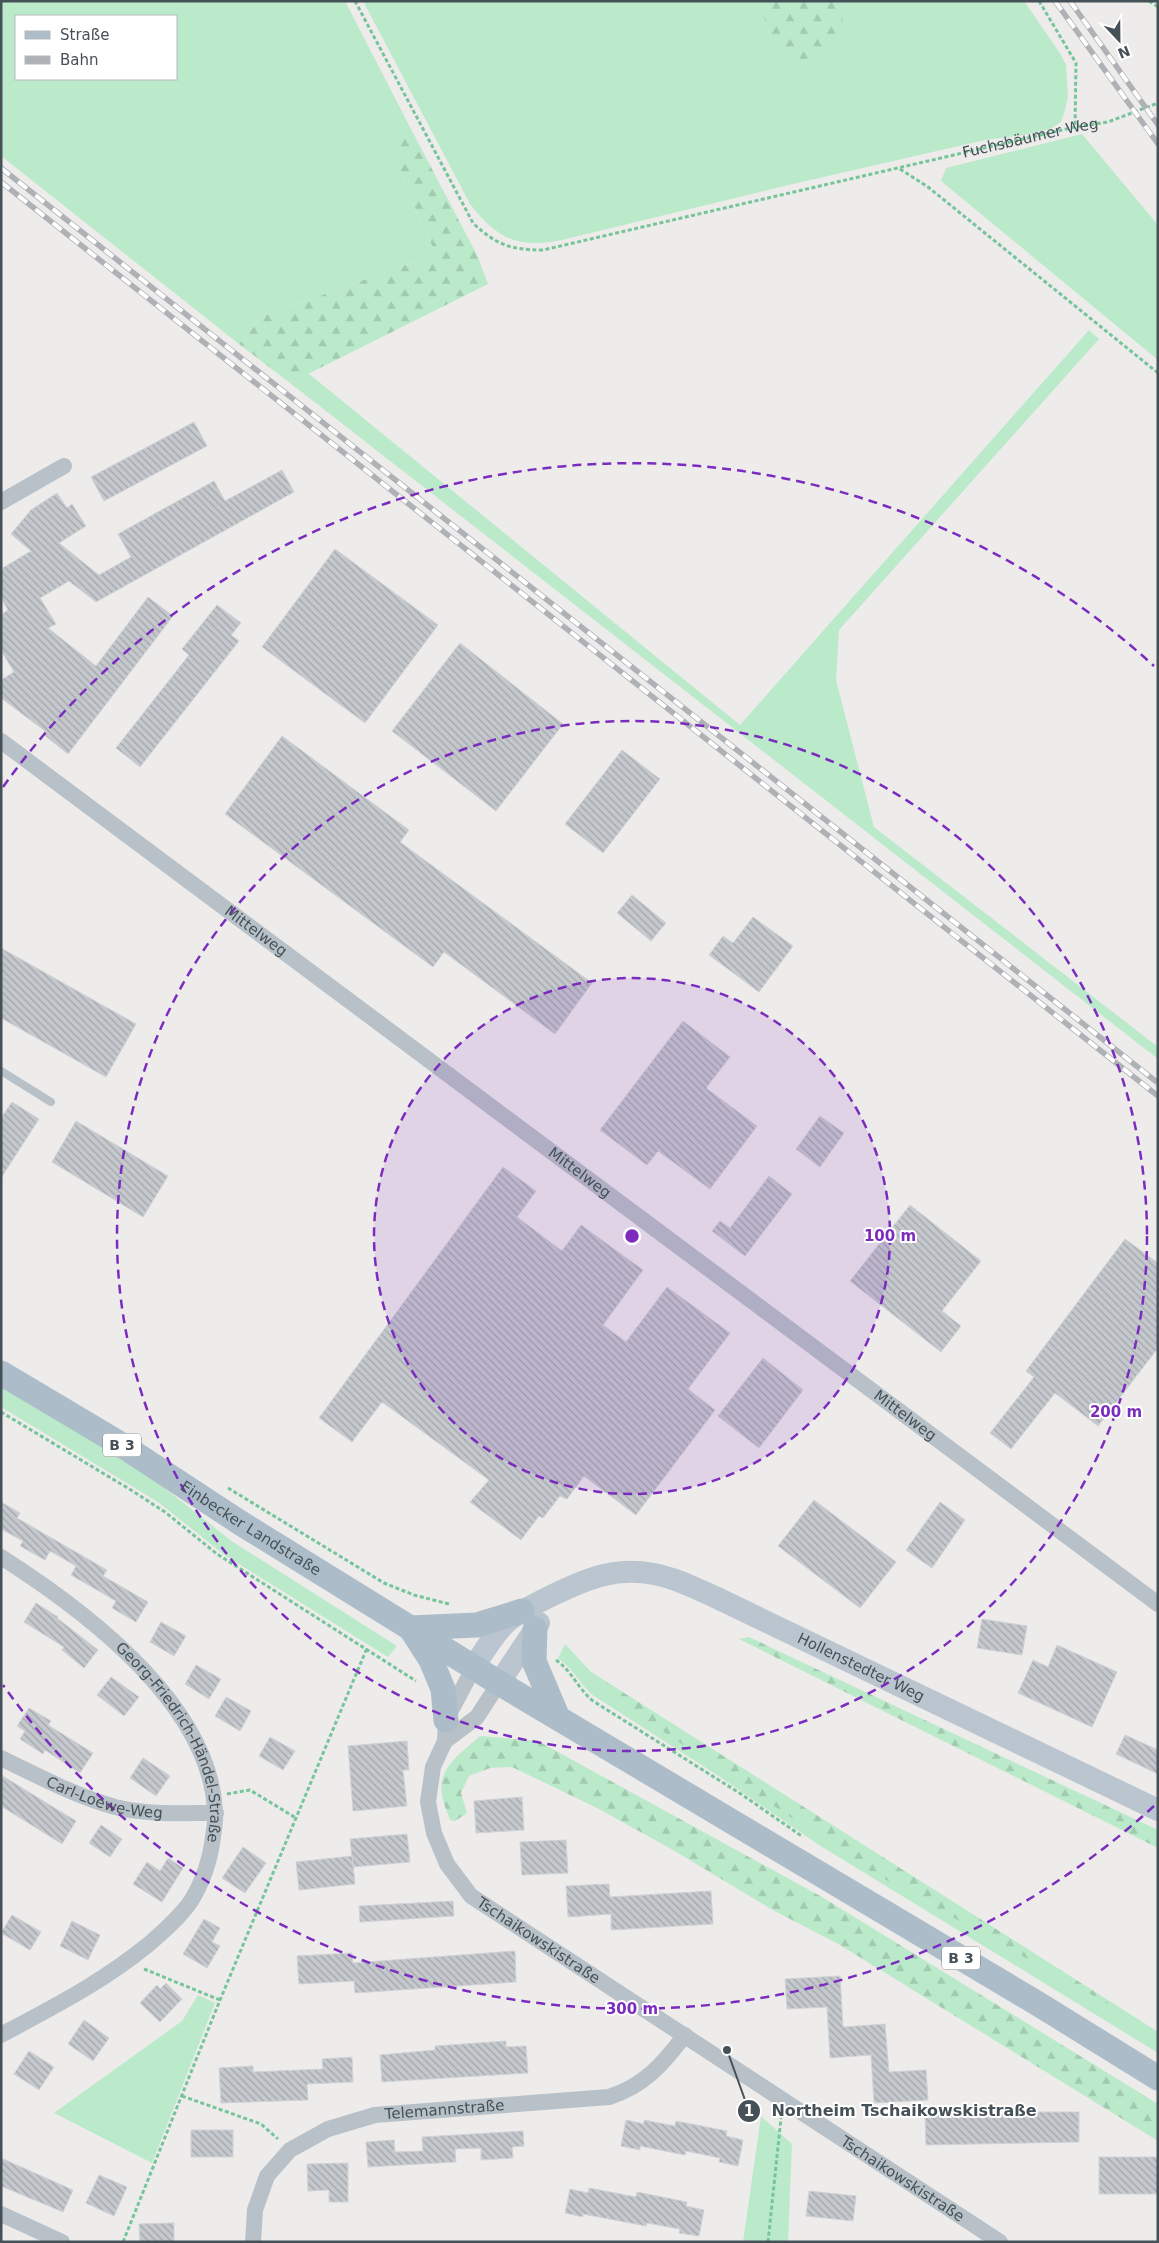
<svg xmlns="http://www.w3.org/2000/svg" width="1159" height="2243" viewBox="0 0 1159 2243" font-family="'DejaVu Sans',sans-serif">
<defs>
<pattern id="forest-firs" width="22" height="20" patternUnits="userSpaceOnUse" patternTransform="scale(1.25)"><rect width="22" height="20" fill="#bbeacb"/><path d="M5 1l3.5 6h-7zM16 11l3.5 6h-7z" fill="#a2cab0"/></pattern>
<pattern id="building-back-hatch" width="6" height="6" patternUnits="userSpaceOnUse" patternTransform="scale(1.25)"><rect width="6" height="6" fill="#c5c9ce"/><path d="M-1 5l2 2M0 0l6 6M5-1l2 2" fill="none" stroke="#a2a6aa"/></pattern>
</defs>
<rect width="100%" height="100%" fill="#eeebeb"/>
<g fill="#bbeacb" fill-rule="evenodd">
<path d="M1,1H345L411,129L389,140L411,201L436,254L261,317L239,344L1,156ZM16,16H176V79H16Z"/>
<path d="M363,1H759L771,39L844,14L841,1H1024L1060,53L1066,65L1068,97L1065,110L1061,122L1050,129L1023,135L985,140L793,184L562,240C518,249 497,239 470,204Z"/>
<polygon points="1082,134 1158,225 1158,360 941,181 946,168"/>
<polygon points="1089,330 1099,339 839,630 836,680 874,827 1158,1047 1158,1059 290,383 308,373 740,725"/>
<polygon points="1,1387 73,1427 162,1486 233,1542 397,1646 388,1657 226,1556 158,1502 1,1407"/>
<path d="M565,1644L591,1672L1158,2032V2053L819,1845L720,1777L591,1694C578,1681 574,1670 558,1658Z"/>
<polygon points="198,1995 215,2003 152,2163 54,2113 182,2021"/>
<polygon points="761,2116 792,2144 788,2242 743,2242"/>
</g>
<g fill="url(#forest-firs)">
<polygon points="759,1 841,1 844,14 835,50 816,61 787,58 771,39"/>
<polygon points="411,129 477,255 488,284 290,383 239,344 261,317 436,254 411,201 389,140"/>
<polygon points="749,1637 1158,1830 1158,1848 739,1639"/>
<polygon points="591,1672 1158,2032 872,1872 603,1691"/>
<path d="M480,1736L538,1741L822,1897L1158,2104V2141L840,1945L771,1909L673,1850L599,1809L512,1767L490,1768L469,1776L461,1793L467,1813L455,1821L450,1820C446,1809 439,1793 442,1781C445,1763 467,1748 480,1736Z"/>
</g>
<g fill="url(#building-back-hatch)" stroke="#d0d2d7">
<polygon points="194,422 207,446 104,501 91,477"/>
<polygon points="282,470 294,492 96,602 69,581 40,598 56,624 48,628 96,666 148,597 173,616 68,754 43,734 45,731 1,698 1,680 14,672 1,650 1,615 8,610 1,598 1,569 31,551 11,534 31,510 57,493 67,508 72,504 86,526 59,543 99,575 131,557 118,534 214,481 225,501"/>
<polygon points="335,549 438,625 365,723 262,647"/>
<polygon points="217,605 241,623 231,635 239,641 140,767 116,748 189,655 182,649"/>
<polygon points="460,643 563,724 496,811 392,731"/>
<polygon points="282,736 409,830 400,842 592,983 555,1034 444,952 433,967 225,814"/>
<polygon points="622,750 660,779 603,853 565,824"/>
<polygon points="632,895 666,923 651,941 617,913"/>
<polygon points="753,917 793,946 759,992 709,955 723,936 733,943"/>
<polygon points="1,948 136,1024 106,1077 1,1018"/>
<polygon points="683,1021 730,1057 706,1088 757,1126 710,1189 658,1151 647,1165 600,1130"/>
<polygon points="12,1102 39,1119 1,1178 1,1118"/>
<polygon points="820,1116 844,1133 820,1167 796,1149"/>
<polygon points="76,1121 168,1176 143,1217 52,1162"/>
<polygon points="503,1167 536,1191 517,1217 562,1251 581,1225 643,1270 603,1325 626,1342 667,1287 730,1333 688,1389 715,1410 636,1515 584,1476 567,1499 560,1496 543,1518 539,1516 521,1540 470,1502 489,1480 382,1402 352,1442 319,1418"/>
<polygon points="769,1176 792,1194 745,1256 712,1231 720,1221 730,1228"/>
<polygon points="910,1205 981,1261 942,1311 961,1326 941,1352 850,1281"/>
<polygon points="1125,1239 1158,1263 1158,1348 1098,1426 1055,1393 1011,1449 990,1433 1034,1377 1026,1371"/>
<polygon points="763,1358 803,1390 759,1448 718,1416"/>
<polygon points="814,1500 896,1562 860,1608 778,1546"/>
<polygon points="1,1502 20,1513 17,1518 107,1570 103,1576 148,1602 136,1622 112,1608 116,1601 71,1575 76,1566 50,1551 45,1560 20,1546 23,1541 1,1529"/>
<polygon points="940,1502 965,1520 932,1568 906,1550"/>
<polygon points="36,1603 58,1617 57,1618 98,1650 84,1668 62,1650 64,1647 24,1622"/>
<polygon points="982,1619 1027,1626 1022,1655 977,1648"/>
<polygon points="161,1622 186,1636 174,1656 150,1642"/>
<polygon points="1057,1645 1117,1672 1092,1727 1018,1693 1033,1660 1048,1667"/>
<polygon points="196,1665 221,1679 209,1699 185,1684"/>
<polygon points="111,1677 139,1697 124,1716 97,1695"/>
<polygon points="226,1697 251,1711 240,1731 215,1716"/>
<polygon points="29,1708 51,1721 48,1725 93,1753 80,1773 45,1750 43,1754 20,1739 25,1731 17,1726"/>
<polygon points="1125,1735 1158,1750 1158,1774 1116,1754"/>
<polygon points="270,1737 295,1751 283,1770 259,1756"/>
<polygon points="407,1741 409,1770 403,1770 407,1806 353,1811 348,1746"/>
<polygon points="143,1758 170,1776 156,1796 130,1778"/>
<polygon points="1,1775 76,1821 62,1844 1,1806"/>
<polygon points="522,1797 524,1830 476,1833 474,1801"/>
<polygon points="101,1825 122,1839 110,1857 89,1843"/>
<polygon points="407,1834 410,1862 353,1867 350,1839"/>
<polygon points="566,1840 568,1873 522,1875 520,1842"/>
<polygon points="243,1847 266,1863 245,1893 222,1878"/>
<polygon points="352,1856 355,1884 299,1890 296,1862"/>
<polygon points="168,1858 183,1868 162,1902 133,1884 147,1862 160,1871"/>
<polygon points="609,1884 610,1897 711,1891 713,1924 611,1930 611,1914 568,1917 566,1886"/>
<polygon points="453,1901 454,1916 360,1922 359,1906"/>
<polygon points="12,1915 41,1932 30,1950 1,1933"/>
<polygon points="204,1919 220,1928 212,1942 220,1946 207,1968 183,1954"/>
<polygon points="72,1921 100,1935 88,1960 60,1946"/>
<polygon points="515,1951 516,1982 355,1993 354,1981 299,1984 297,1956 352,1953 353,1963"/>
<polygon points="840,1976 843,2027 885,2024 889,2072 926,2070 928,2100 874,2103 871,2055 830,2058 827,2007 787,2009 785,1979"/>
<polygon points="166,1983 182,1999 160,2022 140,2003 157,1985 160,1989"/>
<polygon points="84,2020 109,2038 93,2061 68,2044"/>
<polygon points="506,2041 506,2047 526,2046 528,2073 382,2082 380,2055 435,2050 435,2046"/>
<polygon points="29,2051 54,2067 39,2090 14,2074"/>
<polygon points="352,2057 353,2082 307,2084 308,2100 221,2103 219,2068 253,2066 253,2072 323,2069 322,2059"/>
<polygon points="1041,2112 1079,2112 1079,2142 926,2145 925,2115"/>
<polygon points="626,2120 644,2124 644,2120 675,2126 676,2121 727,2131 726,2136 743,2140 738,2166 719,2162 720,2158 686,2151 685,2155 640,2146 640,2150 621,2146"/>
<rect x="191" y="2130" width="42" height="27"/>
<polygon points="523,2131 524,2146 512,2147 513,2158 481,2160 481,2148 455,2149 456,2162 368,2167 366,2142 394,2140 395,2152 423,2151 422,2137"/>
<rect x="1099" y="2157" width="59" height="37"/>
<polygon points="1,2158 73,2190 63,2212 1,2186"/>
<polygon points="348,2163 348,2202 329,2202 329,2190 308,2191 307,2164"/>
<polygon points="99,2175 127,2187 114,2216 86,2203"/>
<polygon points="589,2188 636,2197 637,2192 687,2202 686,2206 704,2210 699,2236 679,2233 680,2229 647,2223 646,2226 583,2214 583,2217 565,2213 570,2189 588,2193"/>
<polygon points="809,2191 856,2196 853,2221 806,2216"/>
<polygon points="174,2223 174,2242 140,2242 139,2224"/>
</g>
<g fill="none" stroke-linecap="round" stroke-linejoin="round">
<g stroke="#76c59a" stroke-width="3" stroke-dasharray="4 2.5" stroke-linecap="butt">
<path id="s1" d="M355,1L473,223C496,245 511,250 543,250L1075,127L1108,122L1158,103"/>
<polyline points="1039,1 1076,63 1075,127"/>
<polyline points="1149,1 1158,7"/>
<polyline points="900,169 928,187 1158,373"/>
<polyline points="1,1412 131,1490 165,1512 217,1554 416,1681"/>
<polyline points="228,1488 384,1583 414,1595 449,1604"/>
<path d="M556,1660C572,1671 578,1689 593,1701L741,1794L803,1837"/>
<polyline points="227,1794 250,1790 296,1818"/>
<polyline points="144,1969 220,2000"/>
<polyline points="182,2096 261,2124 278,2139"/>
<polyline points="123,2242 220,2000 367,1648"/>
<polyline points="768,2242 781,2118"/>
</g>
<polyline stroke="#b7c1c7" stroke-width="8" points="1,1071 51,1102"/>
<g stroke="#b7c1c7" stroke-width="16">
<polyline points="1,502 64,466"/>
<path id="s2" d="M1,741L1158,1604"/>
<path id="s3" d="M1,1557C84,1610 210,1703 215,1811C216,1819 214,1829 213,1837C210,1861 204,1880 191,1901C180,1917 164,1931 149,1944C101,1983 55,2006 1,2035"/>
<path id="s4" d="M474,1667L446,1720L445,1741L433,1767L428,1802L434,1833L447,1864L471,1896C647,2012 823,2128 1000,2242"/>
<polyline points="445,1741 477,1717 499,1683"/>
<path id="s5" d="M1,1758C38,1776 75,1796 115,1807C147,1815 183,1813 216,1813"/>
<polyline points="1,2214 62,2242"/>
<path id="s6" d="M253,2242L255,2210L267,2176L290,2150L328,2129L375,2115L609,2097C644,2086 663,2064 685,2035"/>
</g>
<g stroke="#bac5cf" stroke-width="22">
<path id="s7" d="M474,1667C483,1652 493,1636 505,1624C521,1608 582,1580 604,1575C620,1571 638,1571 654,1574C675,1578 695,1588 715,1597L1158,1810"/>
<polyline points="499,1683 539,1623"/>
</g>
<g stroke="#acbdc9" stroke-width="25">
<path id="s8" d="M1,1373L117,1442L239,1522L499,1683L1035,2002L1158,2078"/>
<polyline points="410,1628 477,1625 522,1611"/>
<polyline points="535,1629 534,1661 558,1718"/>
<polyline points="413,1632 431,1660 443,1689 446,1720"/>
</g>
<g stroke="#aeb1b5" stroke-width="5.5">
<g id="rail">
<polyline points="1055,1 1158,144"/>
<polyline points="1070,1 1158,125"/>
<polyline points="1,168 1158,1083"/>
<polyline points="1,182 1158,1096"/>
</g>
</g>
<use href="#rail" stroke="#fff" stroke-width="4" stroke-dasharray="11" stroke-linecap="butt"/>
</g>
<circle cx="632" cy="1236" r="258" fill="#7b2cbf" fill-opacity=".12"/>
<g fill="none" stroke="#7b2cbf" stroke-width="2.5" stroke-dasharray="9 6">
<circle cx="632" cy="1236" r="258"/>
<circle cx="632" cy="1236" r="515"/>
<path d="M1154 1806A773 773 0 0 1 3 1685M3 787A773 773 0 0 1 1154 666"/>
</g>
<g text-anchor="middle" stroke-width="4" stroke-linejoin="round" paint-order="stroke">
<g fill="#fff" stroke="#7d8489" stroke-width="1">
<rect x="103" y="1433.5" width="38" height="23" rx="4"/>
<rect x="942" y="1946.5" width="38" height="23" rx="4"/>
</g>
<g font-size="14" font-weight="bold" fill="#455057">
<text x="122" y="1450">B 3</text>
<text x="961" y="1963">B 3</text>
</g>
<g font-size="15" fill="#455057" stroke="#fff">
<text dy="5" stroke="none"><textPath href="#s1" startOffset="829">Fuchsbäumer Weg</textPath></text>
<text dy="5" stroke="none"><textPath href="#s2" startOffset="318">Mittelweg</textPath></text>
<text dy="5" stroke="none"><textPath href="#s2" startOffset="722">Mittelweg</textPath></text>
<text dy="5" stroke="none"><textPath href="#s2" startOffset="1128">Mittelweg</textPath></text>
<text dy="5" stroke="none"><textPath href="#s8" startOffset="294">Einbecker Landstraße</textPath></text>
<text dy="5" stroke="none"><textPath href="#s7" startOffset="442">Hollenstedter Weg</textPath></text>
<text dy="5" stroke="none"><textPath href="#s3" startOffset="261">Georg-Friedrich-Händel-Straße</textPath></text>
<text dy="5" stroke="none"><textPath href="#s5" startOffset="112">Carl-Loewe-Weg</textPath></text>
<text dy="5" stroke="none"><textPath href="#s4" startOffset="331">Tschaikowskistraße</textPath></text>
<text dy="5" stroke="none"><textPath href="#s6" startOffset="265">Telemannstraße</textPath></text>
<text dy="5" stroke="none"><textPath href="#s4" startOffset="766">Tschaikowskistraße</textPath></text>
</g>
</g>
<circle cx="632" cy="1236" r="8" fill="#7b2cbf" stroke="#fff" stroke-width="2.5"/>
<g font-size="15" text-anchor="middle" font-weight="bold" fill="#7b2cbf" stroke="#fff" stroke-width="4" stroke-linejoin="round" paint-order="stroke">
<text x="890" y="1241">100 m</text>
<text x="1116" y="1417">200 m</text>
<text x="632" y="2014">300 m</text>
</g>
<path fill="none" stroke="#455057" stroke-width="2" d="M727 2050L749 2111"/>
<g fill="#455057" stroke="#fff" stroke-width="2">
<circle cx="727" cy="2050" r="5"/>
<circle cx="749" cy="2111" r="12"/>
</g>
<g font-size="15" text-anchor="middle" font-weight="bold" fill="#fff">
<text x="749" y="2116">1</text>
</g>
<g font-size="16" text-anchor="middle" font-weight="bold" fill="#455057" stroke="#fff" stroke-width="4" stroke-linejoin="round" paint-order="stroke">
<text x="904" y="2116">Northeim Tschaikowskistraße</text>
</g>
<rect width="1159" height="2243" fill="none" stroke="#455057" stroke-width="5"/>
<rect x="15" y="15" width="162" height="65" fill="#ffffff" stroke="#b5b9bc"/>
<rect x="25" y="31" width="25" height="8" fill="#acbdc9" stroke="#b5b9bc"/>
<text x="60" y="40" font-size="15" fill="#455057">Straße</text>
<rect x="25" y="56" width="25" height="8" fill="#aeb1b5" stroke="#b5b9bc"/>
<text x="60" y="65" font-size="15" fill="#455057">Bahn</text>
<g transform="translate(1119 40) rotate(158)" stroke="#ffffff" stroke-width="4" paint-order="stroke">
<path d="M0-4L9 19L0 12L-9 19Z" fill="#455057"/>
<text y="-8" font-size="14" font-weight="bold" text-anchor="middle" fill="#455057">N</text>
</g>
</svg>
